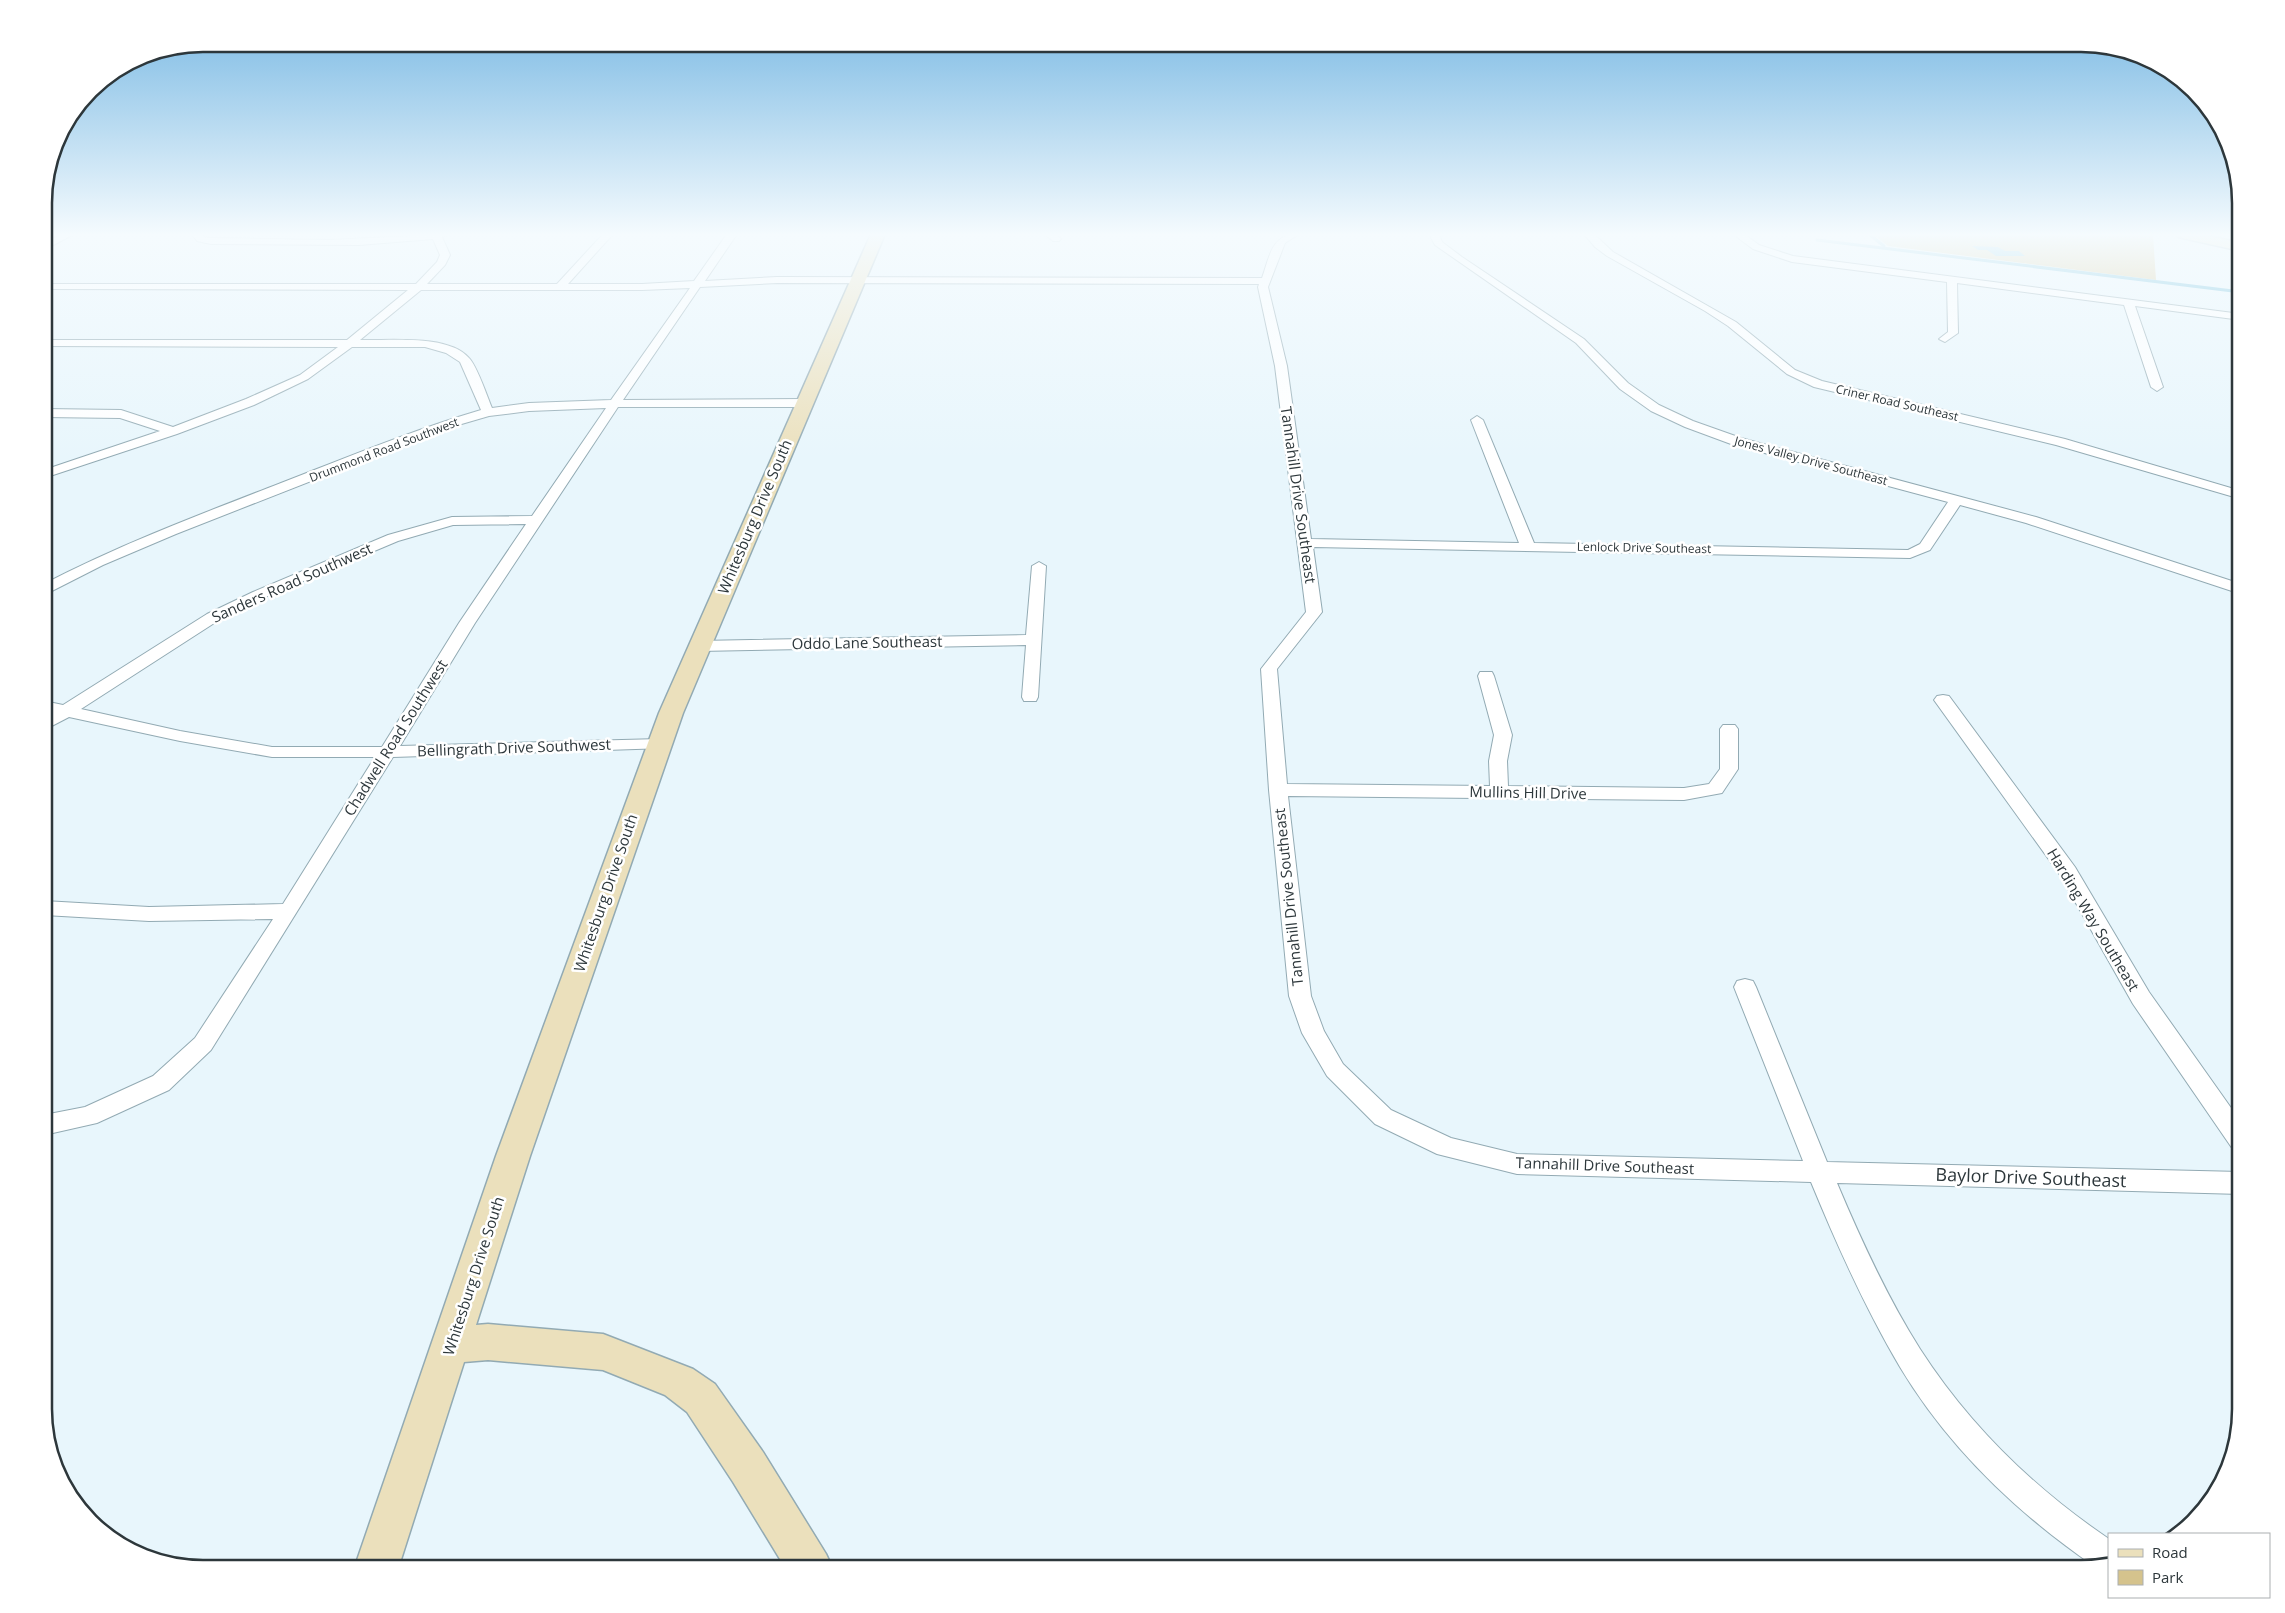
<svg xmlns="http://www.w3.org/2000/svg" width="2285" height="1613" viewBox="0 0 2285 1613" font-family="'Open Sans',sans-serif">
<rect width="100%" height="100%" fill="#e8f6fc"/>
<polygon fill="#d5c38d" points="1873,234 2153,235 2156,280 1888,246"/>
<polygon fill="#66bad8" points="1972,246 1998,247 2005,251 2019,251 2025,256 1996,256 1987,250 1978,250"/>
<g fill="none" stroke-linecap="round" stroke-linejoin="round">
<g stroke="#66bad8" stroke-width="3">
<polyline points="1869,234 1884,246"/>
<polyline points="1817,240 2241,292"/>
</g>
<g stroke="#92aab3" stroke-width="2">
<g id="minor">
<polygon points="62,234 74,234 44,250 44,243"/>
<path d="M192,234H203V237L211,238L329,240L452,234L442,237L450,255L445,265L427,284H557L603,234H613L568,284H642L694,281L727,234H737L705,281L777,277L1262,278C1270,256 1271,234 1299,234L1285,243L1268,287L1287,366L1311,539L1519,543L1471,420L1477,416L1483,420L1534,543L1908,550L1920,544L1948,502L1731,444L1685,427L1651,411L1620,389L1576,343L1435,245L1429,234H1439L1442,242L1462,257L1584,339L1628,383L1659,405L1693,421L1741,438L2036,517L2241,584V594L2026,523L1960,505L1930,550L1910,558L1313,547L1322,612L1277,669L1287,784L1490,786L1489,761L1494,735L1478,676L1480,672H1492L1494,676L1512,735L1507,761L1508,786L1684,788L1709,784L1720,769V729L1723,725H1735L1738,729V769L1722,793L1684,800L1288,796L1311,996L1324,1031L1343,1064L1391,1110L1451,1138L1517,1154L1803,1161L1734,987L1737,981L1745,979L1753,981L1756,987L1827,1162L2241,1172V1194L1837,1183C1861,1240 1887,1297 1920,1349C1969,1425 2035,1489 2109,1539V1563L2094,1566C2017,1513 1948,1447 1900,1367C1865,1308 1837,1245 1811,1182L1517,1174L1437,1154L1375,1124L1327,1076L1302,1033L1289,996L1269,790L1261,669L1306,612L1275,366L1258,287L1259,284L777,283L700,287L623,400L804,399L810,403L804,407H618L475,623L400,746L660,739L666,740L669,744L666,748L393,757L211,1050L169,1090L97,1123L44,1135V1115L85,1107L153,1076L195,1038L273,919L149,921L44,915V901L149,907L283,904L375,757H272L180,741L69,717L44,730V717L51,713L44,711V701L63,705L207,614L253,592L388,535L452,517L532,516L606,408L529,411L489,416L441,430L176,534L103,565L44,595V584C121,544 201,514 281,483C348,457 413,430 481,410L460,362L446,353L425,347H352L308,379L254,405L177,434L44,478V470L160,431L120,418L44,417V409L121,410L173,427L246,399L300,375L338,347L44,346V340H347L408,290L48,289L44,288V284H416L437,262L440,255L433,239L359,245L211,244L197,241ZM690,288L611,400L529,403L492,408C487,396 477,366 469,358C448,334 390,341 360,340L421,290H642ZM526,524L459,623L382,747H272L180,731L81,709L219,620L263,598L398,541L453,525Z"/>
<polygon points="1045,234 1056,234 1061,239 1059,241 1053,241"/>
<polygon points="1584,234 1594,234 1613,252 1736,322 1795,370 1822,381 2065,439 2241,491 2241,499 2056,445 1814,387 1787,374 1728,326 1705,311 1607,256 1595,247"/>
<polygon points="1733,234 1744,234 1759,245 1793,256 2241,314 2241,320 2135,306 2163,387 2157,391 2151,387 2124,305 1957,283 1958,333 1945,342 1939,339 1948,332 1947,282 1792,262 1753,249"/>
<polygon points="1039,562 1046,566 1038,697 1036,701 1024,701 1022,697 1026,645 699,651 693,649 691,646 693,643 699,641 1026,635 1032,566"/>
<polygon points="1943,695 1949,696 2075,867 2149,992 2241,1122 2241,1151 2232,1148 2133,1004 2060,875 1934,700 1937,696"/>
</g>
</g>
<g stroke="#92aab3" stroke-width="3">
<g id="secondary">
<polygon points="871,234 885,234 683,713 530,1156 476,1325 488,1324 603,1334 693,1369 715,1384 763,1452 826,1554 833,1569 786,1569 733,1482 687,1412 665,1395 603,1370 488,1360 464,1362 398,1569 354,1569 496,1156 659,713"/>
<polygon points="2176,234 2200,234 2241,243 2241,251 2178,237"/>
</g>
</g>
<use href="#minor" fill="#fff" fill-rule="evenodd"/>
<use href="#secondary" fill="#ebe0bc" fill-rule="evenodd"/>
</g>
<linearGradient id="sky" x2="0" y2="1"><stop stop-color="#74b6e2"/><stop offset="0.51" stop-color="#f5fbfe"/><stop offset="1" stop-color="#f5fbfe" stop-opacity="0"/></linearGradient>
<rect width="2285" height="460" fill="url(#sky)"/>
<g text-anchor="middle" stroke-width="5" stroke-linejoin="round" paint-order="stroke">
<g font-size="12" fill="#2d373b" stroke="#fff">
<text transform="translate(1897 403) rotate(13)" y="4">Criner Road Southeast</text>
<text transform="translate(384 450) rotate(-21)" y="4">Drummond Road Southwest</text>
<text transform="translate(1811 461) rotate(15)" y="4">Jones Valley Drive Southeast</text>
<text transform="translate(1644 548) rotate(1)" y="4">Lenlock Drive Southeast</text>
</g>
<g font-size="15" fill="#2d373b" stroke="#fff">
<text transform="translate(1298 495) rotate(82)" y="5">Tannahill Drive Southeast</text>
<text transform="translate(755 517) rotate(-67)" y="5">Whitesburg Drive South</text>
<text transform="translate(292 583) rotate(-24)" y="5">Sanders Road Southwest</text>
<text transform="translate(867 643) rotate(-1)" y="5">Oddo Lane Southeast</text>
<text transform="translate(396 738) rotate(-58)" y="5">Chadwell Road Southwest</text>
<text transform="translate(514 748) rotate(-2)" y="5">Bellingrath Drive Southwest</text>
<text transform="translate(1528 793) rotate(1)" y="5">Mullins Hill Drive</text>
<text transform="translate(606 893) rotate(-71)" y="5">Whitesburg Drive South</text>
<text transform="translate(1289 897) rotate(-96)" y="5">Tannahill Drive Southeast</text>
<text transform="translate(2093 920) rotate(59)" y="5">Harding Way Southeast</text>
<text transform="translate(1605 1166) rotate(2)" y="5">Tannahill Drive Southeast</text>
<text transform="translate(474 1276) rotate(-72)" y="5">Whitesburg Drive South</text>
</g>
<g font-size="18" fill="#2d373b" stroke="#fff">
<text transform="translate(2031 1178) rotate(2)" y="6">Baylor Drive Southeast</text>
</g>
</g>
<path d="M0 0H2285V1613H0ZM203 52H2081A151 151 0 0 1 2232 203V1409A151 151 0 0 1 2081 1560H203A151 151 0 0 1 52 1409V203A151 151 0 0 1 203 52Z" fill="#fff" fill-rule="evenodd"/>
<path fill="none" stroke="#2d373b" stroke-width="2.5" d="M203 52H2081A151 151 0 0 1 2232 203V1409A151 151 0 0 1 2081 1560H203A151 151 0 0 1 52 1409V203A151 151 0 0 1 203 52Z"/>
<rect x="2108" y="1533" width="162" height="65" fill="#ffffff" stroke="#abafb1"/>
<rect x="2118" y="1549" width="25" height="8" fill="#ebe0bc" stroke="#abafb1"/>
<text x="2152" y="1558" font-size="15" fill="#2d373b">Road</text>
<rect x="2118" y="1570" width="25" height="15" fill="#d5c38d" stroke="#abafb1"/>
<text x="2152" y="1583" font-size="15" fill="#2d373b">Park</text>
</svg>
